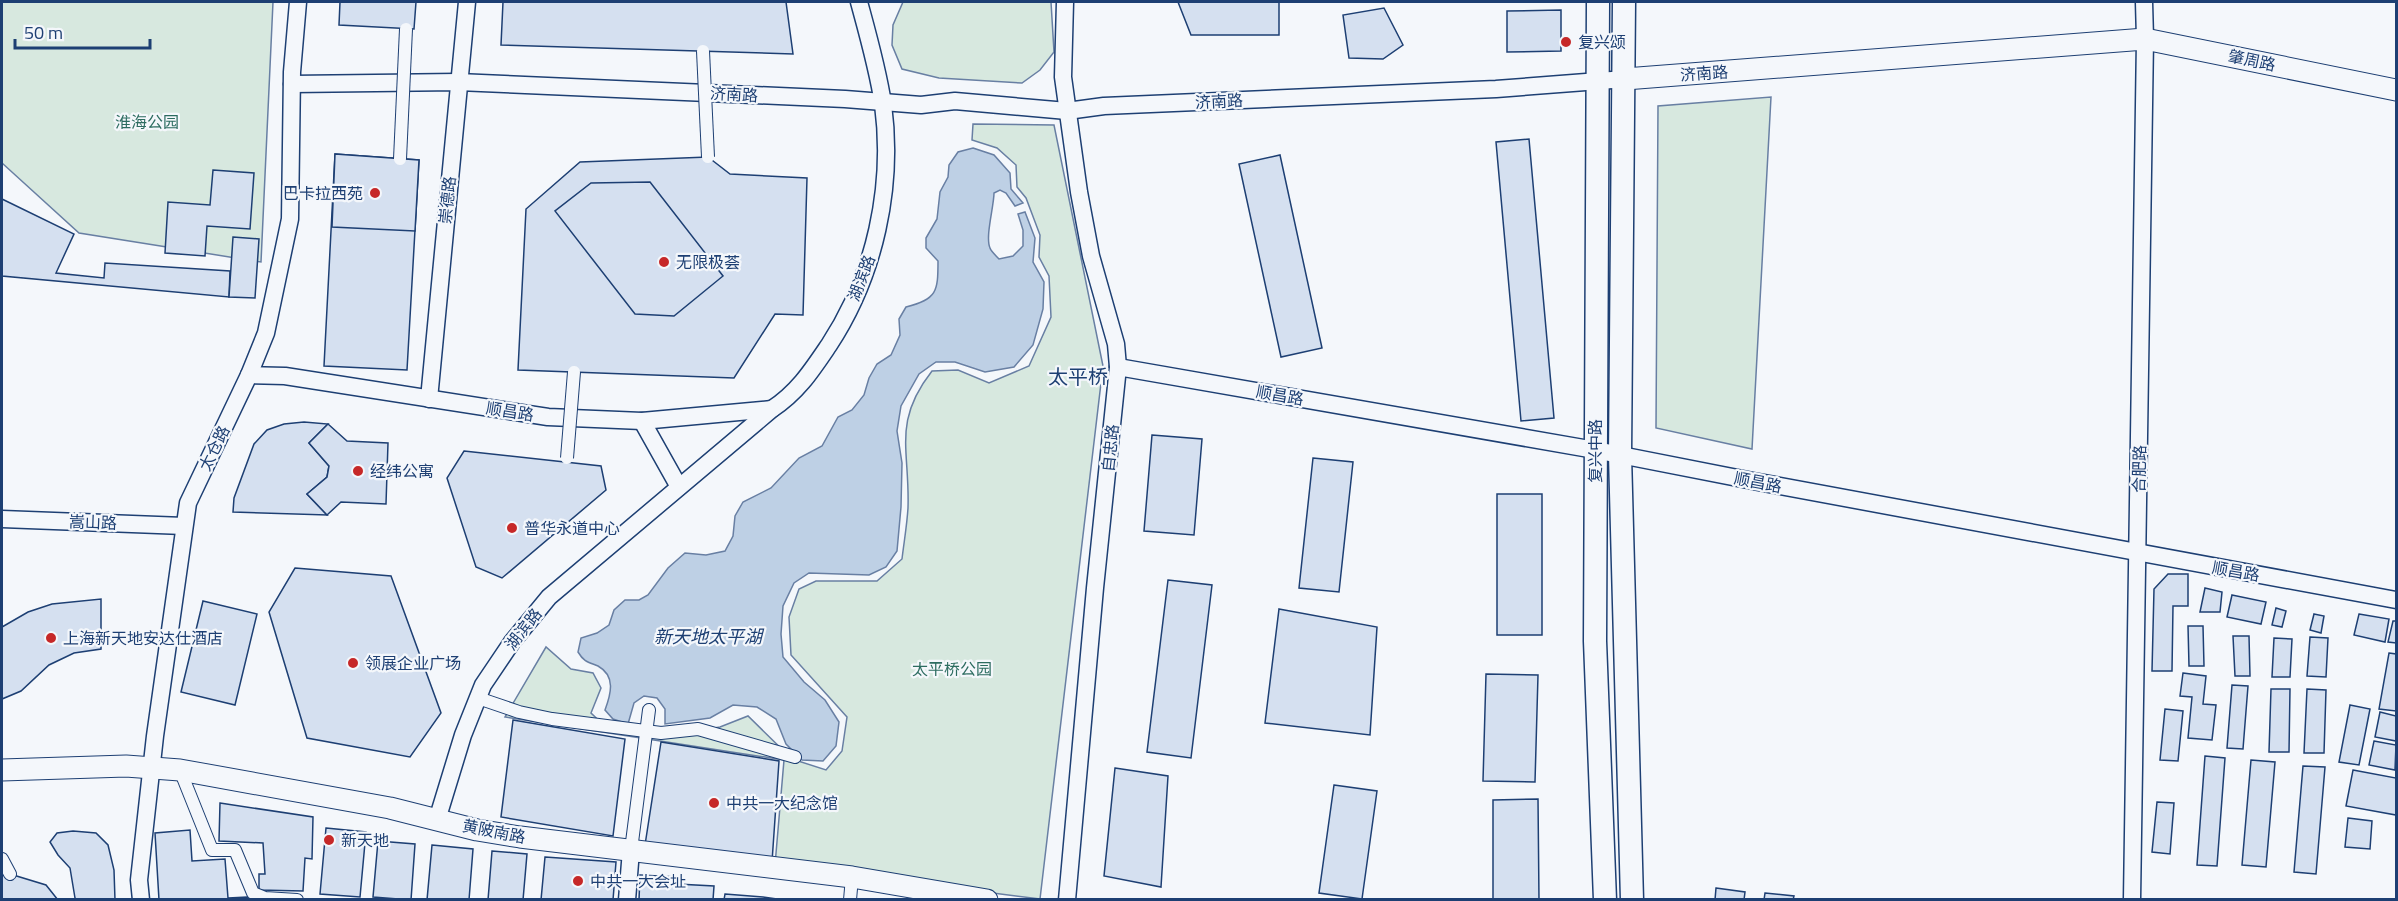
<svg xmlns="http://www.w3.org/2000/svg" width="2398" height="901" viewBox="0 0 2398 901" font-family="'Titillium Web','Noto Sans SC',sans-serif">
<rect width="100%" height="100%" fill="#f4f7fb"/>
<g fill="#d7e8df" stroke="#687fa3" stroke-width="1.5">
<polygon points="2,2 273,2 261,262 79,233 2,163"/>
<polygon points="903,2 1051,2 1054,52 1040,70 1022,83 939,78 902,69 892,45 893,25"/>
<polygon points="1771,97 1752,449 1656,428 1658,106"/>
<path d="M973,124L1054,125L1103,366L1040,899L775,865L784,760L505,717L546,647L571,669L593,673L601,688L591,713L609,730L668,736L720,727L748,716L792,759L826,770L842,751L847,717L791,655L789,617L799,589L816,581H877L902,559C904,542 907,525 908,508C910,450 892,422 932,371L958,370L989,383L1029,366L1051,317L1049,276L1039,257L1040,235L1026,198L1017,187L1016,165L997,148L972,140Z"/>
</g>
<path fill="#bed0e5" stroke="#687fa3" stroke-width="1.5" d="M973,148L994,155L1010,173L1011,189L1023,203L1015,206L1006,193L1000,190L994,193C994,206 985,237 990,248C991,251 996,256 999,259L1013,256L1023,246V230L1018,214L1025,212L1035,238L1033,262L1044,282L1043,309L1033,345L1014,367L985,372L955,362H936L919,374L901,406L897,431L902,463L901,507L897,551L886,567L869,575L809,573L794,583L783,606L781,634L783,657L804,682L825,700L839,722L836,746L823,761L802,760L786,744L776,719L757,707L733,705L710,718L665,724V709L657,698L644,696L634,703L628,724L613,719L605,710C611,694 616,676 598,666C588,662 584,662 578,652L581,638L597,633L609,625L614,610L625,600H639L648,595L668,568L685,553L706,555L725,551L733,536L735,516L743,502L771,488L799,458L822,446L838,417L852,410L864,395L869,378L877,364L891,355L900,335L899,319L906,307C937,299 938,292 938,261L926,248V238L937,219L940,192L948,177L949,165L958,152Z"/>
<g fill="#d5e0f0" stroke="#1d3f73" stroke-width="1.5">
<polygon points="340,2 416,2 414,29 339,25"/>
<polygon points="503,2 786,2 793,54 501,45"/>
<polygon points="1178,2 1279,2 1279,35 1191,35"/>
<polygon points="1384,8 1403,45 1383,59 1349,58 1343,15"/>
<polygon points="1561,10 1561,51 1507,52 1507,11"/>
<polygon points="1529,139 1554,418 1521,421 1496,142"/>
<polygon points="335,154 419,160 407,370 324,366"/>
<polygon points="335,154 419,160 415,231 332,227"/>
<polygon points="1280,155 1322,348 1281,357 1239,164"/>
<polygon points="708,157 730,174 807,178 803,315 775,314 734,378 518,370 526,209 580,162"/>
<polygon points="213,170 254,173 250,229 207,226 205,256 165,253 168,202 210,205"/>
<polygon points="650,182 723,276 674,316 635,314 555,211 591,183"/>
<polygon points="2,199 74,234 56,273 104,278 105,263 230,271 229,297 2,276"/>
<polygon points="233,237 259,239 255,298 229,297"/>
<polygon points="304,422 328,424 309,443 329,466 327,477 307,494 327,515 233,512 234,498 254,444 267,430 284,424"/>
<polygon points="328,424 347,441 388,443 386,504 341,502 327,515 307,494 327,477 329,466 309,443"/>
<polygon points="1152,435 1202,439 1194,535 1144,531"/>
<polygon points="464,451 601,466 606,490 502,578 476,567 447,478"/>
<polygon points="1313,458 1353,462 1339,592 1299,588"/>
<rect x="1497" y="494" width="45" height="141"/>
<polygon points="295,568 391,576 441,713 410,757 307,738 269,612"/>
<polygon points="2168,574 2188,574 2188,606 2173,606 2172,671 2152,671 2154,589"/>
<polygon points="1168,580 1212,585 1191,758 1147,752"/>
<polygon points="2205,588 2222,592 2220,612 2200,612"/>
<polygon points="2232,595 2266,602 2261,624 2227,617"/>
<polygon points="101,599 101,649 74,653 49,665 21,691 2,699 2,627 28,612 52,604"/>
<polygon points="203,601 257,614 235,705 181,692"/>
<polygon points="2276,608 2286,611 2282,627 2272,625"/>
<polygon points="1279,609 1377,627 1370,735 1265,723"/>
<polygon points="2314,614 2324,616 2321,633 2310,630"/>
<polygon points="2359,614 2389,619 2385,642 2354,635"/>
<polygon points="2393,621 2396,621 2396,643 2388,642"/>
<polygon points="2188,626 2203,626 2204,666 2189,666"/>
<polygon points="2233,636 2249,636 2250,676 2235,676"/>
<polygon points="2310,637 2328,638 2326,677 2307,676"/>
<polygon points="2274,638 2292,639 2290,677 2272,677"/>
<polygon points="2389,653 2396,654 2396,711 2379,709"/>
<polygon points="2183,673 2206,676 2203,704 2216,705 2212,740 2188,738 2192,697 2180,696"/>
<polygon points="1486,674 1538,675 1535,782 1483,781"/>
<polygon points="2232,685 2248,686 2243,749 2227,748"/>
<polygon points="2271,689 2290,689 2289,752 2269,752"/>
<polygon points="2307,689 2326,690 2324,753 2304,753"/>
<polygon points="2350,705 2370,709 2359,765 2339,762"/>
<polygon points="2165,709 2183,711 2178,761 2160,760"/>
<polygon points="2380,712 2396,716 2396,741 2375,737"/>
<polygon points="513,720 625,739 613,836 501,817"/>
<polygon points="2374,741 2396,745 2395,770 2369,765"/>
<polygon points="661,742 779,761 772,862 645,845"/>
<polygon points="2205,756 2225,758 2217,866 2197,865"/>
<polygon points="2251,760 2275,762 2266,867 2242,865"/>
<polygon points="2303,766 2325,767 2316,874 2294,872"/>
<polygon points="1115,768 1168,776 1161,887 1104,876"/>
<polygon points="2353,770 2396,778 2396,815 2346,806"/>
<polygon points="1334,785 1377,791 1362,899 1319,893"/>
<polygon points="1538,799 1539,900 1493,900 1493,800"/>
<polygon points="2157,802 2174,803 2170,854 2152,852"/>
<polygon points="220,803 313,817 312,859 305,858 303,891 259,890 259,874 265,874 263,843 219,841"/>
<polygon points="2348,818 2372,821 2370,849 2345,847"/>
<polygon points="326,828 366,832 360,897 320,894"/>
<polygon points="190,830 192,861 225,859 228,898 247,897 248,900 159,900 155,833"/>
<polygon points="73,831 96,833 108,845 114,870 115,900 77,900 75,898 70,868 58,855 50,842 57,833"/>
<polygon points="378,841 415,844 411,900 373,897"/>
<polygon points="432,845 473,849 469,900 427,900"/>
<polygon points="492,851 527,854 523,900 488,900"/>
<polygon points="545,857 616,862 613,900 541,900"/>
<polygon points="10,874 46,885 58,900 2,900 2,875"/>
<polygon points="640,875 677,877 677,884 714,886 713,900 639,900"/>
<polygon points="1716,888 1745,892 1744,900 1715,900"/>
<polygon points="1765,893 1794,896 1793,900 1764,900"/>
<polygon points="725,894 763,897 784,900 724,900"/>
</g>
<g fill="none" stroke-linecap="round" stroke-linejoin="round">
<g stroke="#1d3f73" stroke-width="14">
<g id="pedestrian">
<polyline points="478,698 519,712 552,719 661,733 698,729 795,757"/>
<polyline points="180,770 212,850 235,850 253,893 265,898 297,900"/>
<polyline points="631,850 649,710"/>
<polyline points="2,859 10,874"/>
<polyline points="850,900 852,877"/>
</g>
</g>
<g stroke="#1d3f73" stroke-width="19">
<g id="minor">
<polyline points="1065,2 1063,77 1079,192 1091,256 1116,344 1118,367 1095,588 1067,900"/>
<polyline points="292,84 458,82 845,99 921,105 955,101 1067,111 1104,106 1496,89 1625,79"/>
<polyline points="1118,367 1595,450 1753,481 2396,600"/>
<polyline points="249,375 285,376 548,417 642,421 772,409"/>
<polyline points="429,399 467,2"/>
<polyline points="642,421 679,487"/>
<polyline points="2,519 184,526"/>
<path d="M437,820L463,735L483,685L512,642L549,597L772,409C798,392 812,370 829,345C875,275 894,187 883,104C878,70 868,35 859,2"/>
<polyline points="141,900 139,880 155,736 188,503 249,375 266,333 290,219 292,72 298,2"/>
<polyline points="627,900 631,850"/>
<polyline points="2132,900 2145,39 2144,2"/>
</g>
</g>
<g stroke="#1d3f73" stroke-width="23">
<g id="tertiary">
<polyline points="1625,79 2145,39 2396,90"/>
<polyline points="2,770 126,766 180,770 390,808 477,830 520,837 852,877 987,900"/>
</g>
</g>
<g stroke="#1d3f73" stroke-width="25">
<g id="secondary">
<polyline points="1598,2 1595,641 1605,900"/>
<polyline points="1624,2 1620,455 1632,900"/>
</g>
</g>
<use href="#pedestrian" stroke="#f4f7fb" stroke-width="12"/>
<use href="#minor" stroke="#f4f7fb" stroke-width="16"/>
<use href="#tertiary" stroke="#f4f7fb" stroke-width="21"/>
<use href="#secondary" stroke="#f4f7fb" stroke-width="22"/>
<g stroke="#1d3f73" stroke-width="14" stroke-linecap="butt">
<g id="pedestrian-bridge">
<polyline points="703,51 708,157"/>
<polyline points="400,159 406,29"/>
<polyline points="567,458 574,372"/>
</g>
</g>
<use href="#pedestrian-bridge" stroke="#f4f7fb" stroke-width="12"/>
</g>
<g fill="#c62828" stroke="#f4f7fb" stroke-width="2">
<circle cx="1566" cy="42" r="6"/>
<circle cx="375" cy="193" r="6"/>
<circle cx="664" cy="262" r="6"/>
<circle cx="358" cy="471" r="6"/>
<circle cx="512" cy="528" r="6"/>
<circle cx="51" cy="638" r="6"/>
<circle cx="353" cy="663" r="6"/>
<circle cx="714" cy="803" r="6"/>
<circle cx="329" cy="840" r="6"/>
<circle cx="578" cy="881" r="6"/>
</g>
<g text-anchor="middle" stroke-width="4.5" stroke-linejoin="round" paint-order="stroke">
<g font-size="16" fill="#1d3f73" stroke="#f4f7fb" text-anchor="start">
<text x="1578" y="48">复兴颂</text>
<text x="363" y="199" text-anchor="end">巴卡拉西苑</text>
<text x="676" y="268">无限极荟</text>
<text x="370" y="477">经纬公寓</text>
<text x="524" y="534">普华永道中心</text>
<text x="63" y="644">上海新天地安达仕酒店</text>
<text x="365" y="669">领展企业广场</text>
<text x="726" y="809">中共一大纪念馆</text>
<text x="341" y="846">新天地</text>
<text x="590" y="887">中共一大会址</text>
</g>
<g font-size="16" fill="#1d3f73" stroke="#f4f7fb">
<text transform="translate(2252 60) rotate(12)" y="6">肇周路</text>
<text transform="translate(1704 73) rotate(-4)" y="6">济南路</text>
<text transform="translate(734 94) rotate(3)" y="6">济南路</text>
<text transform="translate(1219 101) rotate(-3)" y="6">济南路</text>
<text transform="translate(447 200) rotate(-84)" y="6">崇德路</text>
<text transform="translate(861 278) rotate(-69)" y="6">湖滨路</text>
<text transform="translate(1280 395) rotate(10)" y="6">顺昌路</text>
<text transform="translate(510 411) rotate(9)" y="6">顺昌路</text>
<text transform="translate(214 448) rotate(-64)" y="6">太仓路</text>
<text transform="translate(1110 448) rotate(-84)" y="6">自忠路</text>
<text transform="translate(1595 451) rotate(-90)" y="6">复兴中路</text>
<text transform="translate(2139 469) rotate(-89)" y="6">合肥路</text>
<text transform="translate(1758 482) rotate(11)" y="6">顺昌路</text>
<text transform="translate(93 522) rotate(2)" y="6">嵩山路</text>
<text transform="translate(2236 571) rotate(10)" y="6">顺昌路</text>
<text transform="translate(523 629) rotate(-52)" y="6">湖滨路</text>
<text transform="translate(494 831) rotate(11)" y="6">黄陂南路</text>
</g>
<g font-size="16" fill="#2c6c60" stroke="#f4f7fb">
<text x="147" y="128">淮海公园</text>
<text x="952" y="675">太平桥公园</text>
</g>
<g font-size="18" font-style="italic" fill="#1d3f73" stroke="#f4f7fb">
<text x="708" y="643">新天地太平湖</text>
</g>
<g font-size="20" fill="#1d3f73" stroke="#f4f7fb">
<text x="1078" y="384">太平桥</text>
</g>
</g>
<rect width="2398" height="901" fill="none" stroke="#1d3f73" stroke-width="6"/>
<path d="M15 39v9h135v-9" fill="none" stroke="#1d3f73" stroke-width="3"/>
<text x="24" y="39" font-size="18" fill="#1d3f73" stroke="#f4f7fb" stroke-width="4.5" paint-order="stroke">50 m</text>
</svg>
